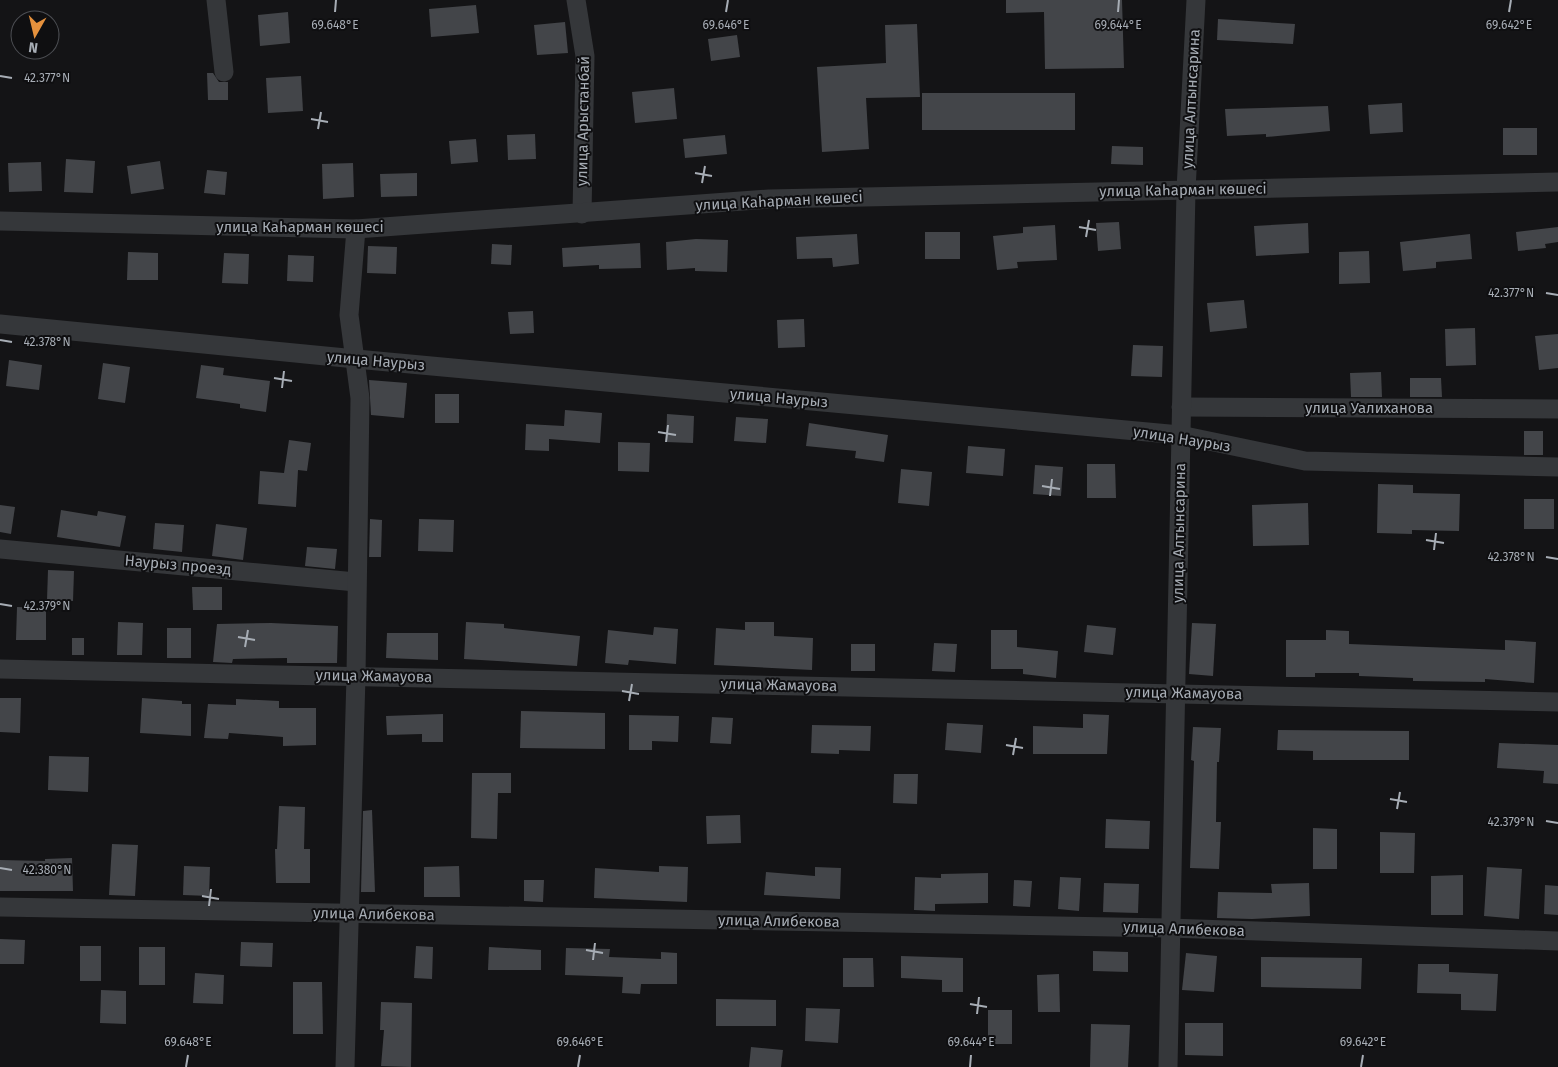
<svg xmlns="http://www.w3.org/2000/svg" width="1558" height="1067" viewBox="0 0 1558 1067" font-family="'Fira Sans',sans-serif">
<rect width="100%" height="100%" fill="#141416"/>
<g fill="#434549">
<polygon points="1006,0 1122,0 1124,68 1045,69 1044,12 1006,13"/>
<polygon points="476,5 479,33 431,37 429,9"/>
<polygon points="288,12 290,43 260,46 258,15"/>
<polygon points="1218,19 1295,24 1293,44 1217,40"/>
<polygon points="565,22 568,53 537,55 534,25"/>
<polygon points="917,24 920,97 866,98 869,149 822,152 817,67 886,63 885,25"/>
<polygon points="737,35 740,57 711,61 708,39"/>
<polygon points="207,73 213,73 219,82 228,82 228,100 208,100"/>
<polygon points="301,76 303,111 268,113 266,78"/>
<polygon points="674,88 677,119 635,123 632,92"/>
<rect x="922" y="93" width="153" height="37"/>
<polygon points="1402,103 1403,132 1370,134 1368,105"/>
<polygon points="1328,106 1330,131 1266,137 1266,134 1227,136 1225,109"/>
<rect x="1503" y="128" width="34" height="27"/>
<polygon points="535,134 536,159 508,160 507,135"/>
<polygon points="725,135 727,154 685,158 683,139"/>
<polygon points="476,139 478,162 451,164 449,141"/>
<polygon points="1112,146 1143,147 1143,165 1111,164"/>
<polygon points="66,159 95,161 93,193 64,192"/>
<polygon points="160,161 164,189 131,194 127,166"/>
<polygon points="41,162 42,191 9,192 8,163"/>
<polygon points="353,163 354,197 323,199 322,164"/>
<polygon points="207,170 227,172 225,195 204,193"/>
<polygon points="417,173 417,196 381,197 380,174"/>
<polygon points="1119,222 1121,249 1098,251 1096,223"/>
<polygon points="1308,223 1309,253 1256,256 1254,226"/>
<polygon points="1055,225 1057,260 1017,262 1018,268 997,270 993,236 1023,233 1023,227"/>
<polygon points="1558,227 1558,242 1545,244 1546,248 1518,251 1516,232"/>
<rect x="925" y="232" width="35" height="27"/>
<polygon points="857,234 859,264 833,267 832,258 797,259 796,237"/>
<polygon points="1470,234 1472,259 1436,262 1436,268 1403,271 1400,242"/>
<polygon points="696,239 728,240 727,272 695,271 695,268 667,270 666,242"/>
<polygon points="640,243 641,268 599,269 599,265 563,267 562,248"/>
<polygon points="492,244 512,245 511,265 491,264"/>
<polygon points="368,246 397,247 396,274 367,273"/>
<polygon points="1369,251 1370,283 1339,284 1339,252"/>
<polygon points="128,252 158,253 158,280 127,280"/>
<polygon points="224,253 249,254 248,284 222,283"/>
<polygon points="288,255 314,256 313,282 287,281"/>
<polygon points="1244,300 1247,328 1210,332 1207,303"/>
<polygon points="533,311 534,333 510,334 508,312"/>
<polygon points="804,319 805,347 778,348 777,320"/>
<polygon points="1475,328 1476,365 1446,366 1445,329"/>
<polygon points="1558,334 1558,368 1539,370 1535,336"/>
<polygon points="1133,345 1163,346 1162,377 1131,376"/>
<polygon points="9,360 42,365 39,390 6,386"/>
<polygon points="103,363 130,367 125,403 98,399"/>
<polygon points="201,365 224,368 223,375 270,381 266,412 240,408 240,404 196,398"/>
<polygon points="1381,372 1382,397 1351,397 1350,373"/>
<polygon points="1410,378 1441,378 1442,397 1410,397"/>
<polygon points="369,380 407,383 404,418 371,415"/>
<rect x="435" y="394" width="24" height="29"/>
<polygon points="565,410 602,413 600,443 549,439 549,451 525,450 526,424 564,426"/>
<polygon points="667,414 694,416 693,443 666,442"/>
<polygon points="736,417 768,419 766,443 734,441"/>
<polygon points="809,423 888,435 884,462 855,458 856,451 806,446"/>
<rect x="1524" y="431" width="19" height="24"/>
<polygon points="289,440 311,443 307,471 298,470 296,507 258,504 260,471 284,473"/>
<polygon points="618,442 650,443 649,472 618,471"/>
<polygon points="968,446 1005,449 1003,476 966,473"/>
<polygon points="1087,464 1115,464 1116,498 1087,498"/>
<polygon points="1035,465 1063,467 1061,496 1033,494"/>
<polygon points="901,469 932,472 929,506 898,503"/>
<polygon points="1378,484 1413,485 1413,493 1460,494 1459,531 1412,530 1412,534 1377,533"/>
<rect x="1524" y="499" width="30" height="30"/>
<polygon points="1308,503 1309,545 1253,546 1252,505"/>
<polygon points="0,505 15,507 11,534 0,532"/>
<polygon points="61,510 97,516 98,511 126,516 120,547 57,537"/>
<polygon points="370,519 382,520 381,557 369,557"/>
<polygon points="419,519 454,520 453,552 418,551"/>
<polygon points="155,523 184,525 182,552 153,549"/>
<polygon points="216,524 247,528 243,560 212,556"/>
<polygon points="307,547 337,549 335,569 305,566"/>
<polygon points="48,570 74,571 73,601 47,600"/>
<polygon points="192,587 222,587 222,610 193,610"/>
<polygon points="17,607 46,608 46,640 16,640"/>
<polygon points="118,622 143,623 142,655 117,655"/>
<polygon points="466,622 504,624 504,628 580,636 577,666 464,659"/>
<polygon points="745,622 774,622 774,636 813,638 812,670 714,665 716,628 745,630"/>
<polygon points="271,623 338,626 337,663 287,663 287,658 233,659 232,663 213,662 217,624"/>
<polygon points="1192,623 1216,624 1213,676 1189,674"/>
<polygon points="1087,625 1116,628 1113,655 1084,652"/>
<polygon points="654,627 678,629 676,664 629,660 628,665 605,663 608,630 653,635"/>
<rect x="167" y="628" width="24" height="30"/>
<polygon points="991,630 1017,630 1017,647 1058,651 1056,678 1023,674 1023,669 991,669"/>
<polygon points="1326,630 1349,631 1349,644 1505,650 1505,640 1536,642 1534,683 1485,679 1485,682 1413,681 1413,678 1359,676 1359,673 1315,673 1315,677 1286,677 1286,640 1326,640"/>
<polygon points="387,633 438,633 438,660 386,658"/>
<rect x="72" y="638" width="12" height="17"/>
<polygon points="934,643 957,644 955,672 932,671"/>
<rect x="851" y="644" width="24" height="27"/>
<polygon points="0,698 21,698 20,733 0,732"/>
<polygon points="142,698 182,701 182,704 191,704 191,736 140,733"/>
<polygon points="236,699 279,701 279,708 316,708 316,745 283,746 283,737 229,733 228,739 204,738 208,704 236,705"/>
<polygon points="521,711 605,713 605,749 520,748"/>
<polygon points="443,714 443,742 422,742 422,734 387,735 386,716"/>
<polygon points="1083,714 1109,715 1107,754 1033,754 1033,726 1083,728"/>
<polygon points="629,715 679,716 678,742 652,741 652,750 629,750"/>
<polygon points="712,717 733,718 731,744 710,743"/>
<polygon points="947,723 983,725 981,753 945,750"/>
<polygon points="812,725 871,726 870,751 839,750 839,754 811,753"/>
<polygon points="1193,727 1221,728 1219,762 1217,762 1216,822 1221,822 1219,869 1190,868 1194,761 1191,760"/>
<polygon points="1278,730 1409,731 1409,760 1313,760 1313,751 1277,750"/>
<polygon points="1499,743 1558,745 1558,784 1543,783 1544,771 1497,768"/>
<polygon points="49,756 89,757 88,792 48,790"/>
<polygon points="472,773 511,773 511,793 498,793 497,839 471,838"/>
<polygon points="894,774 918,774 917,804 893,803"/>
<polygon points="279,806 305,807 304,849 310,849 310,883 276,883 275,849 277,849"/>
<polygon points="372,810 375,892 361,892 363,811"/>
<polygon points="740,815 741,843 707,844 706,816"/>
<polygon points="1106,819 1150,821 1149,849 1105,848"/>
<polygon points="1313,828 1337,829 1337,869 1313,869"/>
<polygon points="1380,832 1415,833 1414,873 1380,873"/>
<polygon points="112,844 138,845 135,896 109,895"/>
<polygon points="72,858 73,891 0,891 0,860 45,861 45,859"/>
<polygon points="184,866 210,867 209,896 183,895"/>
<polygon points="459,866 460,897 424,897 424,867"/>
<polygon points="659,866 688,867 687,902 594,898 595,868 659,872"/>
<polygon points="815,867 841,868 840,899 764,895 766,872 815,876"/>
<polygon points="1487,867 1522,869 1519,919 1484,916"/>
<polygon points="988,873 988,903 935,904 935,911 914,910 915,877 941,878 941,874"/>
<polygon points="1463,875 1463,915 1431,915 1431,876"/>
<polygon points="1060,877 1081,878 1079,911 1058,909"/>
<polygon points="524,880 544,880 543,902 524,901"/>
<polygon points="1014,880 1032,881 1030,907 1013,906"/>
<polygon points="1104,883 1139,884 1138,913 1103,912"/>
<polygon points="1309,883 1310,916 1252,919 1217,918 1218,892 1272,893 1271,884"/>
<polygon points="1545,885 1558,886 1558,915 1544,914"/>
<polygon points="0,939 25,940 24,964 0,964"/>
<polygon points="241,942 273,943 272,967 240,966"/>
<rect x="80" y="946" width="21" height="35"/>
<polygon points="416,946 433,947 432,979 414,978"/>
<rect x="139" y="947" width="26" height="38"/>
<polygon points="489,947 541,950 541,970 488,970"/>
<polygon points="566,948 610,949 609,957 661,959 661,952 677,953 677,984 641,984 640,994 622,993 623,977 565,975"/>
<polygon points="1093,951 1128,952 1128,972 1093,971"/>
<polygon points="1186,953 1217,956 1214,992 1182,990"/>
<polygon points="901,956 963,958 963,992 942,992 942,980 901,978"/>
<polygon points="1261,957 1362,958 1361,989 1261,987"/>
<polygon points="843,958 873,958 874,987 843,987"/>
<polygon points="1418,964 1449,964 1449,972 1498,974 1496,1011 1461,1010 1461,994 1417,993"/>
<polygon points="195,973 224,975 223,1004 193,1003"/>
<polygon points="1059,974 1060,1012 1038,1012 1037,975"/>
<polygon points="293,982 322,982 323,1034 293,1034"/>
<polygon points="101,990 126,991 126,1024 100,1023"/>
<polygon points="716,999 776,1000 776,1026 716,1026"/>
<polygon points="381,1002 412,1003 411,1067 381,1066 384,1030 380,1030"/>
<polygon points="806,1008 840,1009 838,1043 805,1041"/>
<rect x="988" y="1010" width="24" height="34"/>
<polygon points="1185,1023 1223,1023 1223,1056 1185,1055"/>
<polygon points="1091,1024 1130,1025 1128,1067 1090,1067"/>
<polygon points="751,1047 783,1050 781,1067 749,1067"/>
</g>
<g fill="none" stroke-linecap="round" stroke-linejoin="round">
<g stroke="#35373a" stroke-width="19">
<polyline points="216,0 224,72"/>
<polyline points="576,0 585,56 582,214"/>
<polyline points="0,221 356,229 769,199 1558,182"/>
<polyline points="0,324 356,359 1180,435 1305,461 1558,467"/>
<polyline points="1181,407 1558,409"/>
<polyline points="0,549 356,582"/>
<polyline points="0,669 1558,702"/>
<polyline points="0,907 1169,928 1558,941"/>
<polyline points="345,1067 356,676 360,398 349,315 356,229"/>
<polyline points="1168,1067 1186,190 1196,0"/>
</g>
</g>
<path fill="none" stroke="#a7adb5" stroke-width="2" d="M335,12L336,0M726,12L728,0M1118,12L1119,0M1509,12L1511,0M0,76L12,78M311,119L328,122M318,129L321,112M695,173L712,176M702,183L705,166M1079,227L1096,230M1086,237L1089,220M1546,293L1558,295M0,340L12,342M274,378L292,381M282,388L284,371M658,432L676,435M666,442L668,425M1042,486L1060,489M1050,496L1052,479M1426,540L1444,543M1434,550L1436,533M1546,557L1558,559M0,604L12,606M238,637L255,640M245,647L248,630M622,691L639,694M629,701L632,684M1006,745L1023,748M1013,755L1016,738M1390,799L1407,802M1397,809L1400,792M1546,821L1558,823M0,868L12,870M202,896L219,899M209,906L211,889M586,950L603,953M593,960L595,943M970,1004L987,1007M977,1014L979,997M186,1067L188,1055M578,1067L580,1055M970,1067L971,1055M1361,1067L1363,1055"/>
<g text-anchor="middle" stroke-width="4" stroke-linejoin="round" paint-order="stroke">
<g font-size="15" fill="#a7adb5" stroke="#0f0f11">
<text transform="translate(1191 99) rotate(-87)" y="5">улица Алтынсарина</text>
<text transform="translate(583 121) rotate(-89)" y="5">улица Арыстанбай</text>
<text transform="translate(1183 190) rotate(-1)" y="5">улица Каһарман көшесі</text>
<text transform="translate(779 201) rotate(-3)" y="5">улица Каһарман көшесі</text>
<text x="300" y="232">улица Каһарман көшесі</text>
<text transform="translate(376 361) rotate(5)" y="5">улица Наурыз</text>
<text transform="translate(779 398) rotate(5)" y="5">улица Наурыз</text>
<text x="1369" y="413">улица Уалиханова</text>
<text transform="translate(1182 439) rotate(9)" y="5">улица Наурыз</text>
<text transform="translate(1179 533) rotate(-89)" y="5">улица Алтынсарина</text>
<text transform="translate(178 565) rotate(5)" y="5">Наурыз проезд</text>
<text transform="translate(374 676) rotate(1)" y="5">улица Жамауова</text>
<text transform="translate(779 685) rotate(1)" y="5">улица Жамауова</text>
<text transform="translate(1184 693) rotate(1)" y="5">улица Жамауова</text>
<text transform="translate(374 914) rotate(1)" y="5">улица Алибекова</text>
<text transform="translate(779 921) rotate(1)" y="5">улица Алибекова</text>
<text transform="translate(1184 929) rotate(2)" y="5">улица Алибекова</text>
</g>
</g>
<g font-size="12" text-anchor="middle" fill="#a7adb5" stroke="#0f0f11" stroke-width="4" stroke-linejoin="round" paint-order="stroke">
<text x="335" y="29">69.648°E</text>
<text x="726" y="29">69.646°E</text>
<text x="1118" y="29">69.644°E</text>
<text x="1509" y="29">69.642°E</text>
<text x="47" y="82">42.377°N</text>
<text x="1511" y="297">42.377°N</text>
<text x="47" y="346">42.378°N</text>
<text x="1511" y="561">42.378°N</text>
<text x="47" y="610">42.379°N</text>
<text x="1511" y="826">42.379°N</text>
<text x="47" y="874">42.380°N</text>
<text x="188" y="1046">69.648°E</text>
<text x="580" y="1046">69.646°E</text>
<text x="971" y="1046">69.644°E</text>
<text x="1363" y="1046">69.642°E</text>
</g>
<g transform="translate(35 35) rotate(188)"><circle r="24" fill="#0f0f11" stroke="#4c4e53"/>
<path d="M0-4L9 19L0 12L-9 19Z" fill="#e5913d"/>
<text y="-8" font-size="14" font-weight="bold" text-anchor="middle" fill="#a7adb5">N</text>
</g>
</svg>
